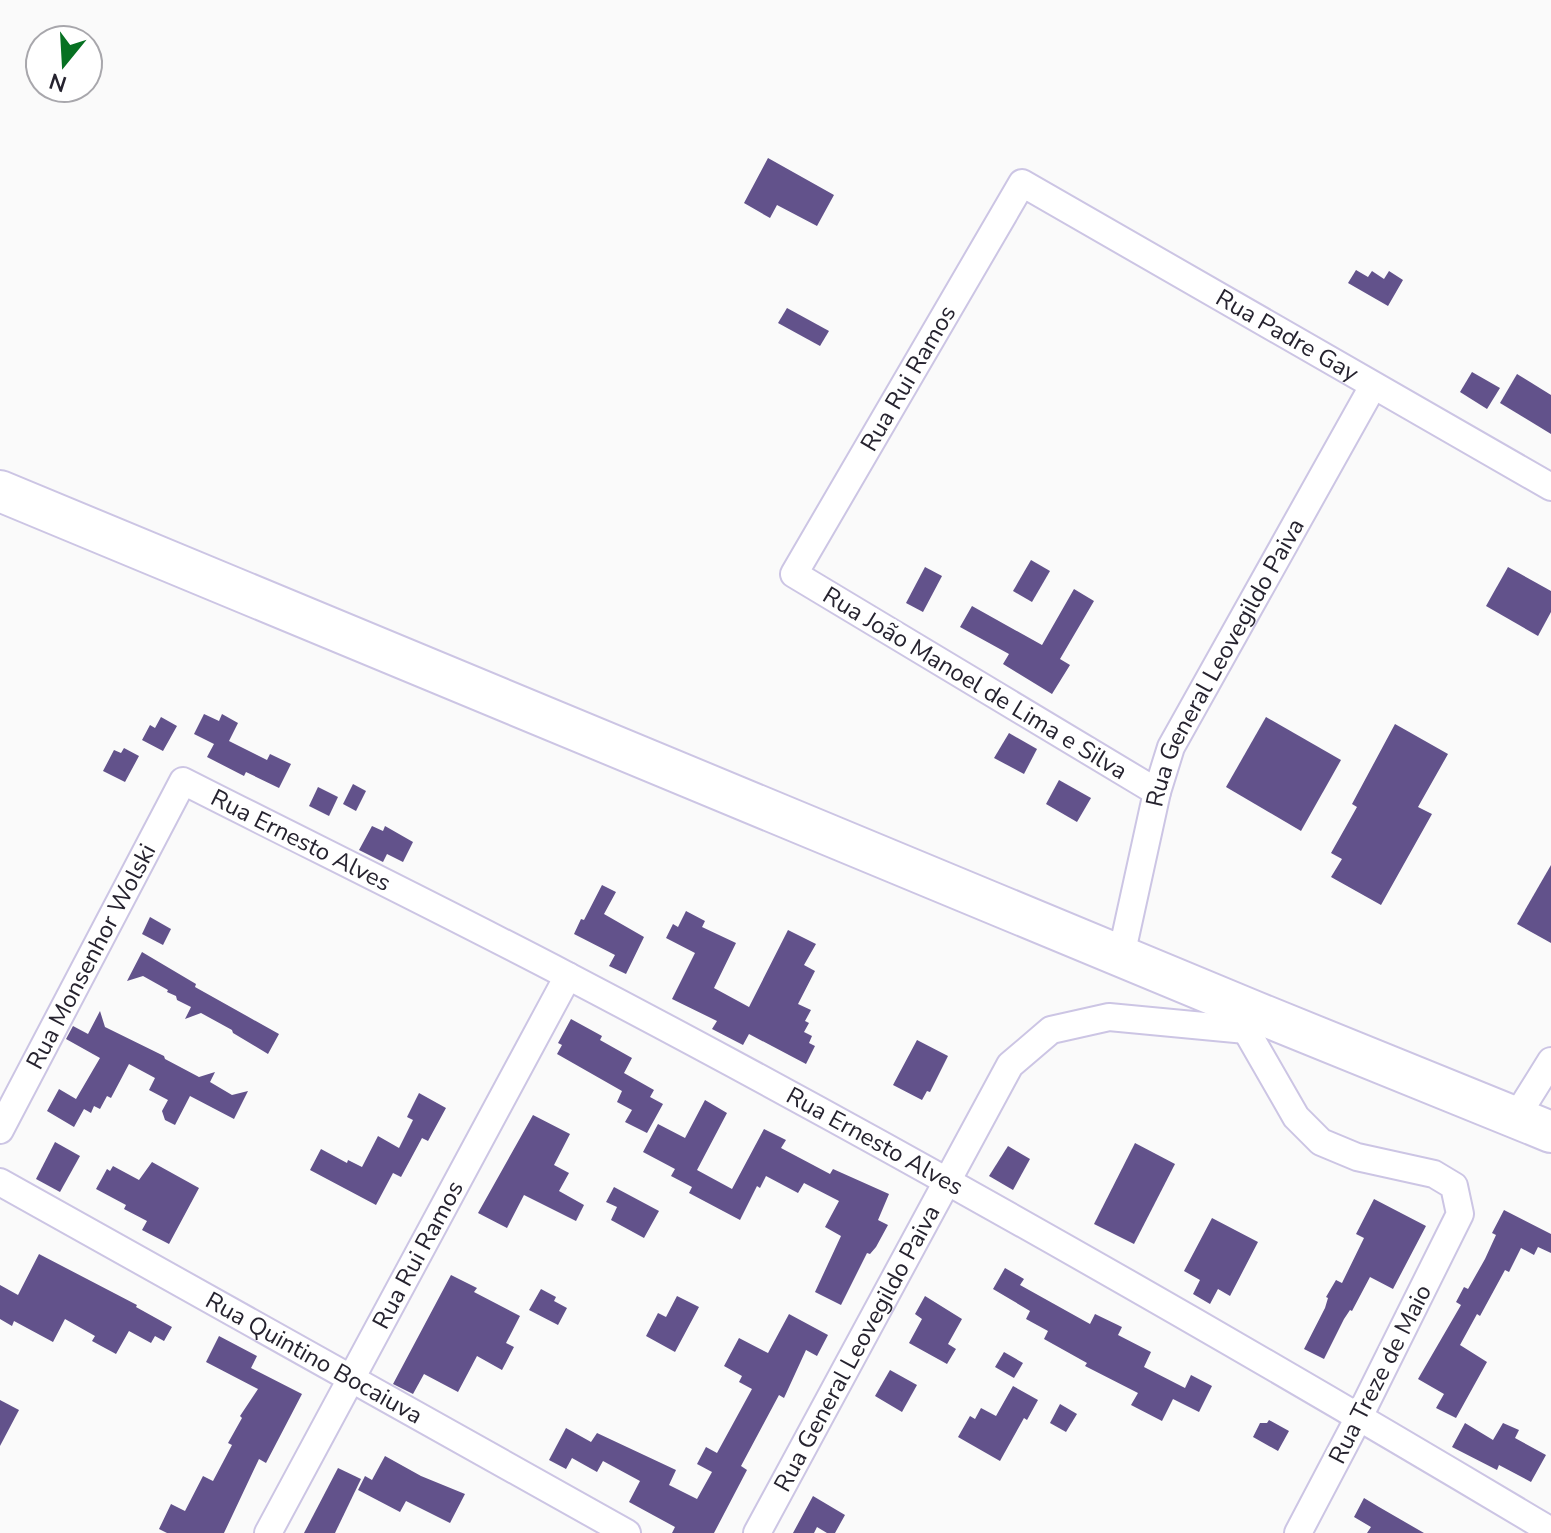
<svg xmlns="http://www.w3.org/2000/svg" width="1551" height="1533" viewBox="0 0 1551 1533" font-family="'Nunito Sans',sans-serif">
<rect width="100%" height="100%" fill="#fafafa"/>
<g fill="#62528b">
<polygon points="768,158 834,195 817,226 777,205 770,218 744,203"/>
<polygon points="1356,270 1368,277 1372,271 1384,279 1389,271 1403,280 1388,306 1348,283"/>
<polygon points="787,308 829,331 820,346 778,323"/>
<polygon points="1472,372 1500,388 1487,409 1460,392"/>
<polygon points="1517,374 1551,395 1551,434 1500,403"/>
<polygon points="1031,560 1050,571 1032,602 1013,591"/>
<polygon points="925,567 942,576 923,612 906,603"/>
<polygon points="1508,567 1551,591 1551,612 1538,636 1486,606"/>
<polygon points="1074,589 1094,601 1060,659 1070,665 1052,694 1003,664 1009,654 960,627 972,606 1042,645"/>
<polygon points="204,714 219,721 222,714 238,723 229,741 267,760 270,754 291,764 279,788 246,772 244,776 207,757 214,744 194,734"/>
<polygon points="161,717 177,726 163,751 142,740 150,725 155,728"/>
<polygon points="1266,717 1341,760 1301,831 1226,787"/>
<polygon points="1395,724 1448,754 1418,807 1432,814 1381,905 1331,877 1342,859 1331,853 1357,807 1352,804"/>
<polygon points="1009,733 1037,749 1024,774 994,758"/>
<polygon points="124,748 139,756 125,782 103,771 114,750 121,753"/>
<polygon points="1059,780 1091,798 1077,822 1046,804"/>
<polygon points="353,784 366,791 356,811 343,804"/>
<polygon points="318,787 338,797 329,816 309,806"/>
<polygon points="372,826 383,831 385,826 413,842 403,862 387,854 383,862 359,850"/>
<polygon points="1551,865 1551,943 1517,924"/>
<polygon points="602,885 616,892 604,914 644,937 626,974 609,966 615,955 574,934 581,919 584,920"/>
<polygon points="686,911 705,921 702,927 736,943 714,988 749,1007 788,930 816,944 804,965 815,971 798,1004 811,1010 805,1021 809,1023 804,1032 812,1036 809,1043 815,1046 806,1064 749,1034 743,1045 712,1029 717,1021 672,999 695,953 666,938 673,924 678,927"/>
<polygon points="150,917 171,929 163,945 142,934"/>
<polygon points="142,952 196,984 195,987 279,1034 268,1054 233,1033 232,1030 201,1013 185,1019 191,1007 177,1000 176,996 167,992 168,990 143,976 127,981"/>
<polygon points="100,1011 105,1027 164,1056 165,1059 199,1077 215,1072 210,1082 232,1095 248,1091 234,1119 190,1096 175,1125 165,1120 162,1111 168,1100 149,1090 155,1078 129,1064 111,1098 107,1096 100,1109 94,1106 91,1113 84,1109 74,1127 47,1111 59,1089 76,1099 100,1058 66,1039 73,1026 88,1034"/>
<polygon points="571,1019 602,1036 600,1040 632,1058 624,1073 654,1090 650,1097 663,1104 647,1133 625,1122 632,1110 617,1102 622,1091 557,1054 562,1045 558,1043"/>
<polygon points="917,1040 948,1056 930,1092 927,1091 922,1100 893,1085"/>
<polygon points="419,1093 446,1108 428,1141 422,1138 401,1177 393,1173 376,1205 310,1170 321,1149 347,1163 348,1160 362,1167 378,1136 399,1148 413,1120 407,1117"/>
<polygon points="705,1100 727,1113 697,1170 732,1189 764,1129 786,1140 781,1148 830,1174 833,1169 889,1194 878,1220 888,1225 876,1247 870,1254 867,1253 841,1305 815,1292 841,1236 825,1227 839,1201 804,1183 798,1193 766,1176 760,1188 757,1186 740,1220 689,1193 692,1187 671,1176 675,1169 643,1152 658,1124 685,1138"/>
<polygon points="533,1115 570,1134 554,1165 569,1173 559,1191 584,1205 576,1221 524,1195 507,1228 478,1213"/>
<polygon points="55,1142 80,1156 60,1192 36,1179"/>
<polygon points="1135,1143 1175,1164 1134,1244 1094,1224"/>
<polygon points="1008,1146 1030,1159 1013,1190 989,1176"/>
<polygon points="152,1162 199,1188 169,1244 142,1230 147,1221 124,1209 126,1205 96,1189 107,1169 110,1171 113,1166 139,1180"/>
<polygon points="614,1187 659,1211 644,1238 611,1220 617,1207 606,1202"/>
<polygon points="1374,1199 1426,1226 1393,1289 1370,1277 1352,1311 1350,1310 1344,1319 1324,1359 1304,1349 1325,1308 1328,1298 1326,1297 1336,1280 1342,1283 1364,1238 1356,1234"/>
<polygon points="1504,1210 1551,1234 1551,1253 1538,1247 1534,1255 1521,1248 1509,1272 1505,1270 1480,1316 1477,1314 1460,1345 1487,1362 1456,1418 1436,1408 1444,1394 1418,1379 1461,1305 1456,1302 1464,1287 1468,1289 1485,1259 1496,1235 1492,1233"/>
<polygon points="1212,1218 1258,1242 1230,1296 1218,1289 1210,1304 1193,1294 1200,1280 1184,1271"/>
<polygon points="39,1254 137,1305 136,1307 172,1327 164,1341 155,1336 151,1343 129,1331 116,1354 92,1341 95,1336 65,1319 53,1342 14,1321 12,1326 0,1319 0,1285 18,1295"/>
<polygon points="1005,1268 1024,1279 1020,1285 1090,1324 1095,1314 1122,1327 1118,1335 1151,1352 1144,1367 1185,1388 1191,1375 1212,1386 1199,1412 1173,1399 1162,1421 1131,1405 1138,1393 1085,1366 1087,1363 1044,1339 1048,1331 1026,1319 1030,1311 993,1289"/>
<polygon points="451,1275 477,1288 474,1292 520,1316 506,1343 514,1347 502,1370 477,1356 458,1392 424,1374 413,1394 393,1384"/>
<polygon points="541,1289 556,1297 554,1301 567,1308 558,1325 529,1310"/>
<polygon points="677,1296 699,1307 675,1352 646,1336 658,1313 666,1317"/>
<polygon points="925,1296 962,1319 948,1344 956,1349 947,1364 909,1343 922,1319 915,1314"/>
<polygon points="789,1314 828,1335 817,1356 806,1350 784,1398 779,1395 741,1466 747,1470 714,1533 672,1533 675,1527 629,1502 640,1481 603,1461 597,1472 572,1458 566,1469 549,1460 566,1428 591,1442 597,1433 676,1470 669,1485 697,1499 712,1472 697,1464 706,1447 717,1453 752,1389 739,1382 742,1376 724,1366 739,1338 768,1353"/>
<polygon points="219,1336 257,1356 251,1368 302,1394 266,1463 259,1459 224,1533 167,1533 159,1529 171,1504 185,1511 203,1476 213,1481 232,1445 228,1443 242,1418 240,1416 258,1389 206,1362"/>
<polygon points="1004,1352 1023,1363 1014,1378 995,1367"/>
<polygon points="890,1370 917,1385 902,1412 875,1396"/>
<polygon points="1013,1386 1038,1400 1027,1420 1024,1418 1000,1461 958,1437 970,1416 975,1419 981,1408 996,1416"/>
<polygon points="0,1400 19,1410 0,1446"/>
<polygon points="1060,1404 1077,1414 1066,1432 1050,1423"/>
<polygon points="1269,1420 1289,1431 1278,1451 1253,1437 1260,1423 1267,1423"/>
<polygon points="1465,1423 1493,1440 1503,1423 1519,1430 1515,1438 1546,1455 1531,1482 1499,1465 1497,1470 1452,1447"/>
<polygon points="385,1456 421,1476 465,1494 450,1523 406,1501 400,1512 358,1490 365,1476 372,1480"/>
<polygon points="338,1468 361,1479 335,1533 304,1533"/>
<polygon points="813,1496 845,1515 835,1533 827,1533 817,1527 814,1533 793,1533"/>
<polygon points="1364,1498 1379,1507 1424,1533 1367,1533 1371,1527 1354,1517"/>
</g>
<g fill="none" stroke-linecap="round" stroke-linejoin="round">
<g stroke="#ccc5e4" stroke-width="30">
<g id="minor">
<path id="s1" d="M1157,792L794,574L1022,183L1551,487"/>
<path id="s2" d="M1121,956L1157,792L1171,747L1373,386"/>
<polyline points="1246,1030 1296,1117 1321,1142 1357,1157 1434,1174 1454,1186 1460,1214 1359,1417 1298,1533"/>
<polyline points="1516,1117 1551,1061"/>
<path id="s3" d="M0,1130L183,781C311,846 440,909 568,976C901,1150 1228,1338 1551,1531"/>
<path id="s4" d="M0,1182L627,1533"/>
<path id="s5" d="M268,1533L568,976"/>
<path id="s6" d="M757,1533L1010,1065L1051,1030L1109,1017L1246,1030L1253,1011"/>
</g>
</g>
<g stroke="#ccc5e4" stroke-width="44">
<polyline id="highway" points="0,491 1253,1011 1551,1132"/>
</g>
<use href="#minor" stroke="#fff" stroke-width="26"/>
<use href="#highway" stroke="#fff" stroke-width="40"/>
</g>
<g text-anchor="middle" stroke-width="8" stroke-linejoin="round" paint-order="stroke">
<g font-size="24" fill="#26232f" stroke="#fff">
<text dy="8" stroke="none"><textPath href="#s1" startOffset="1182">Rua Padre Gay</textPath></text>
<text dy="8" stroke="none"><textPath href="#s1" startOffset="650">Rua Rui Ramos</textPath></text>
<text dy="8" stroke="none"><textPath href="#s2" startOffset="314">Rua General Leovegildo Paiva</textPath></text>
<text transform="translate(975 683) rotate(31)" y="8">Rua João Manoel de Lima e Silva</text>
<text dy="8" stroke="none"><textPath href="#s3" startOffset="526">Rua Ernesto Alves</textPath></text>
<text dy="8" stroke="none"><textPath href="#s3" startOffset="196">Rua Monsenhor Wolski</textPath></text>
<text dy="8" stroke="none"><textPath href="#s3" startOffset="1174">Rua Ernesto Alves</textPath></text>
<text dy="8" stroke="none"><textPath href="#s5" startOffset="316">Rua Rui Ramos</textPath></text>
<text dy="8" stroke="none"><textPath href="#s6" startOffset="210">Rua General Leovegildo Paiva</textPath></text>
<text dy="8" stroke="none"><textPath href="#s4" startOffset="360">Rua Quintino Bocaiuva</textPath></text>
<text transform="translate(1380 1374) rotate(-63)" y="8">Rua Treze de Maio</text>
</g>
</g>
<g transform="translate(64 64) rotate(198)"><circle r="38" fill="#ffffff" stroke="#a8a7ac" stroke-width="2"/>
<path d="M0-6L14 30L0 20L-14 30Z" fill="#077122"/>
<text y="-12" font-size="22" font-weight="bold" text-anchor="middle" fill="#26232f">N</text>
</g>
</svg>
